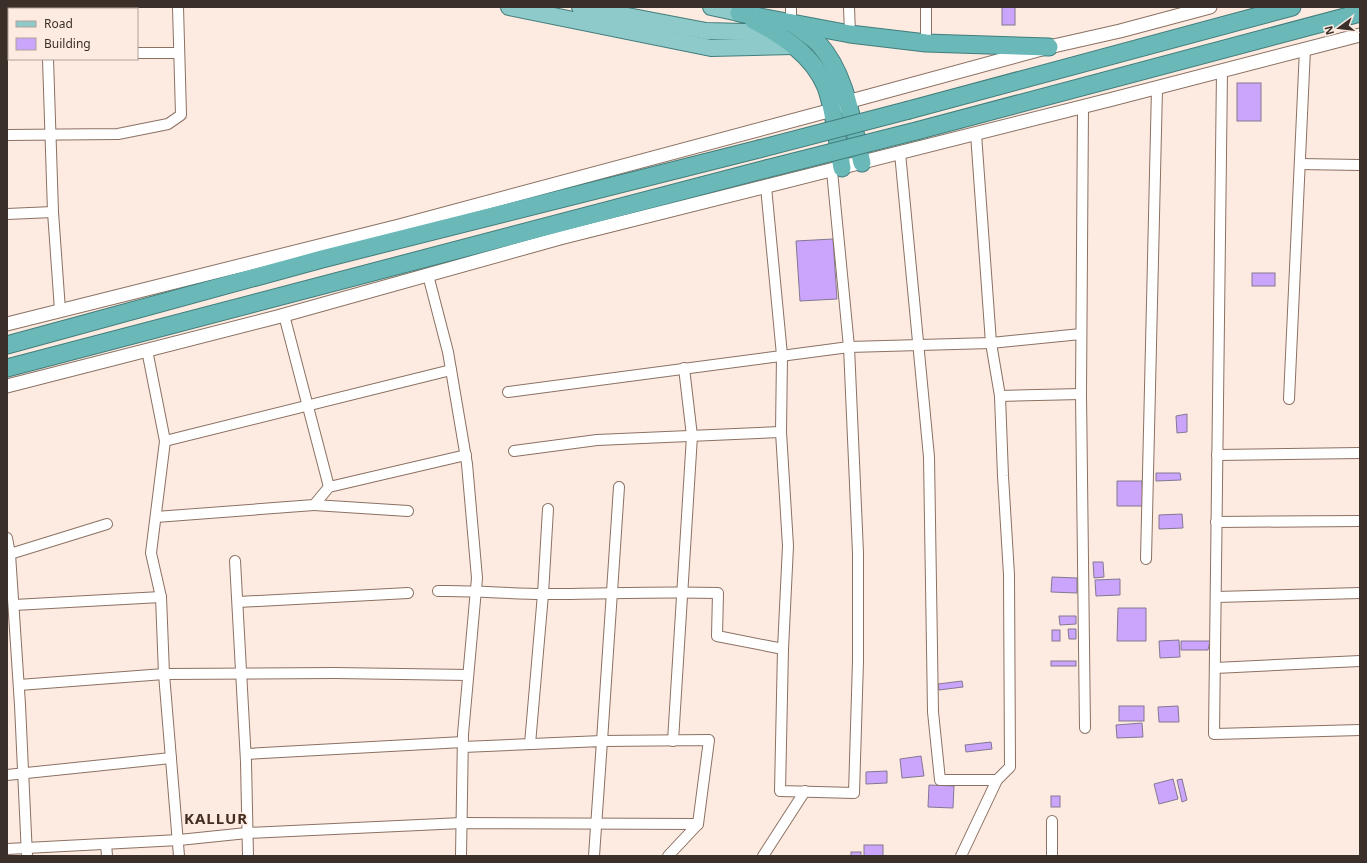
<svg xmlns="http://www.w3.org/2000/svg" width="1367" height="863" viewBox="0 0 1367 863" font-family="'Noto Sans',sans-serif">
<rect width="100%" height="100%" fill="#fdebe1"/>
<g fill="#cba4fc" stroke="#837892">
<rect x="1002" y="7" width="13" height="18"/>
<rect x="1237" y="83" width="24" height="38"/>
<polygon points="833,239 837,299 800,301 796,241"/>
<rect x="1252" y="273" width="23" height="13"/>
<polygon points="1187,414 1187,432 1177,433 1176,416"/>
<polygon points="1156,473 1180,473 1181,480 1156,481"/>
<polygon points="1117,481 1142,481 1143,506 1117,506"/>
<polygon points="1182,514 1183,528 1159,529 1159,515"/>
<polygon points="1093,562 1103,562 1104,577 1094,578"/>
<polygon points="1052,577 1077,578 1077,593 1051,592"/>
<polygon points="1120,579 1120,595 1096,596 1095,580"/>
<polygon points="1118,608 1146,608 1146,641 1117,641"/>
<polygon points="1059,616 1076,616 1076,624 1060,625"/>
<polygon points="1068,629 1076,629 1076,639 1069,639"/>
<rect x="1052" y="630" width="8" height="11"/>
<polygon points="1179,640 1180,657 1160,658 1159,641"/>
<polygon points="1181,641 1210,641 1208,650 1181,650"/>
<rect x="1051" y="661" width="25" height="5"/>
<polygon points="962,681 963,687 939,690 938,684"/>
<rect x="1119" y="706" width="25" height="15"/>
<polygon points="1178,706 1179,722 1159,722 1158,707"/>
<polygon points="1142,723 1143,737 1117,738 1116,725"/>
<polygon points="991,742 992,749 966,752 965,745"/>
<polygon points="921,756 924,776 902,778 900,759"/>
<polygon points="887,771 887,783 866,784 866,772"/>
<polygon points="1173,779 1178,799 1159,804 1154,784"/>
<polygon points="1182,779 1187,800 1182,802 1177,780"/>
<polygon points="929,785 954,786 953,808 928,807"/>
<rect x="1051" y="796" width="9" height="11"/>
<rect x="864" y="845" width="19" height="11"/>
<rect x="851" y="852" width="10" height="4"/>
</g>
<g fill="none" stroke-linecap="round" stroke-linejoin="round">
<g stroke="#8b7162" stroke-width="12">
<g id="minor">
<polyline points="791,7 791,21"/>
<polyline points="849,7 850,34"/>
<polyline points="926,7 926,43"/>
<polyline points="50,9 50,7"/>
<polyline points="7,53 9,53"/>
<polyline points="137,53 179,53"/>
<polyline points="48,59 53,212 60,310"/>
<polyline points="1222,71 1214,734 1360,730"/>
<polyline points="1083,107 1081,394 1085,728"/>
<polyline points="7,135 118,134 168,124 181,115 178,7"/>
<polyline points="900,153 929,457 933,712 940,780 997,780"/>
<polyline points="1300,164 1360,165"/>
<polyline points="766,187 782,355 781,432 788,546 783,649 780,791 854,793 858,661 858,553 849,347 832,171"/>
<polyline points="7,214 53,212"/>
<polyline points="428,275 448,352 467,464 477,578 463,734 461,856"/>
<polyline points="284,315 329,487"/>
<polyline points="147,350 165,441 151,553 161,597 164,674 179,856"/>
<polyline points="508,392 849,347 991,343 1081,334"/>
<polyline points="1000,396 1081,394"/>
<polyline points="1289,399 1305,49"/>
<polyline points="165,441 451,370"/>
<polyline points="514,451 597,440 781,432"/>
<polyline points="1217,455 1360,453"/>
<polyline points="314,505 408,511"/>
<polyline points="156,517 314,505 329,487 466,455"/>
<polyline points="1216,522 1360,521"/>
<polyline points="7,538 10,554 20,705 27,856"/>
<polyline points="10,554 107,524"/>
<polyline points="1146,559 1157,88"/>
<polyline points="235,561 246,762 248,856"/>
<path d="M438,591C473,590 509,594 544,594C602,594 660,591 718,593L717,636L783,649"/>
<polyline points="1216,597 1360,593"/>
<polyline points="238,602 408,593"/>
<polyline points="14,605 161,597"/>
<polyline points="1215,668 1360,661"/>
<polyline points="19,685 164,674 335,673 468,675"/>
<polyline points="673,741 692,436 684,368"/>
<polyline points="530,744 543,594 548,509"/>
<polyline points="463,747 602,741 594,856"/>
<polyline points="246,754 463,742"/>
<polyline points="7,775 171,758"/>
<polyline points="106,844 107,856"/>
<polyline points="7,849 179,840 247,833 462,823 698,824 709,740 602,741 619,487"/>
<polyline points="668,856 698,824"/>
<polyline points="763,856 805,791"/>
<polyline points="961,856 997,780 1010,767 1009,575 1003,476 1000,396 991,343 976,134"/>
<polyline points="1052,856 1052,821"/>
</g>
</g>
<g stroke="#8b7162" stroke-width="15">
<g id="tertiary">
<polyline points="7,324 399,226 832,110 847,102 1049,47 1120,31 1210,7"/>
<polyline points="7,386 277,317 560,238 1109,100 1360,35"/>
</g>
</g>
<g stroke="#427d7b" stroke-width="18">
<g id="primary">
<polyline points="509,7 711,48 793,46"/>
<polyline points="580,7 706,31 779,33"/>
<polyline points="711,7 739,13"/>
</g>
</g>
<g stroke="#427d7b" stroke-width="19">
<g id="trunk">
<polyline points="739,13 850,34 926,43 1049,47"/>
<path d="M753,20C782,35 813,55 826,87C835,112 837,142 842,168"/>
<path d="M792,23C801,30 811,36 819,44C847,75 852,124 862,163"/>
<polyline points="909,110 1292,7"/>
<polyline points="920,130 1360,13"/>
<polyline points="7,345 322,259 759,149"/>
<polyline points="7,368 766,169"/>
</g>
</g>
<use href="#minor" stroke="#fff" stroke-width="10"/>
<use href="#tertiary" stroke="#fff" stroke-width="13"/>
<use href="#primary" stroke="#8fcaca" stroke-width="16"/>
<use href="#trunk" stroke="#6ab8b8" stroke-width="17"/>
<g stroke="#427d7b" stroke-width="19" stroke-linecap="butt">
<g id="trunk-bridge">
<polyline points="759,149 909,110"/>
<polyline points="766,169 920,130"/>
</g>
</g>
<use href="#trunk-bridge" stroke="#6ab8b8" stroke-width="17"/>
</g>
<g text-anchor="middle" stroke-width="3" stroke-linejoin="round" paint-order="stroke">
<g font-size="15" font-weight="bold" letter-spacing="1" fill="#432c20" stroke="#fdebe1">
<text x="216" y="824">KALLUR</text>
</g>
</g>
<rect width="1367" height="863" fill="none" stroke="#3b2f29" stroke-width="16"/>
<rect x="8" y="8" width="130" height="52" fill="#fdebe1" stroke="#afa097"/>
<rect x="16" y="21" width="20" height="6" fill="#8fcaca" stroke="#afa097"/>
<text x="44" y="28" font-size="12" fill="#3b2f29">Road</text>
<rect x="16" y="38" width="20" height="12" fill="#cba4fc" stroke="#afa097"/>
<text x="44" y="48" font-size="12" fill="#3b2f29">Building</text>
<g transform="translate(1339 28) rotate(255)" stroke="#fdebe1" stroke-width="3" paint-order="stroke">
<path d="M0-3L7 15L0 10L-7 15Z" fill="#3b2f29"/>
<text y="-6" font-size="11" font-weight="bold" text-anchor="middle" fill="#3b2f29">N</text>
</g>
</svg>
